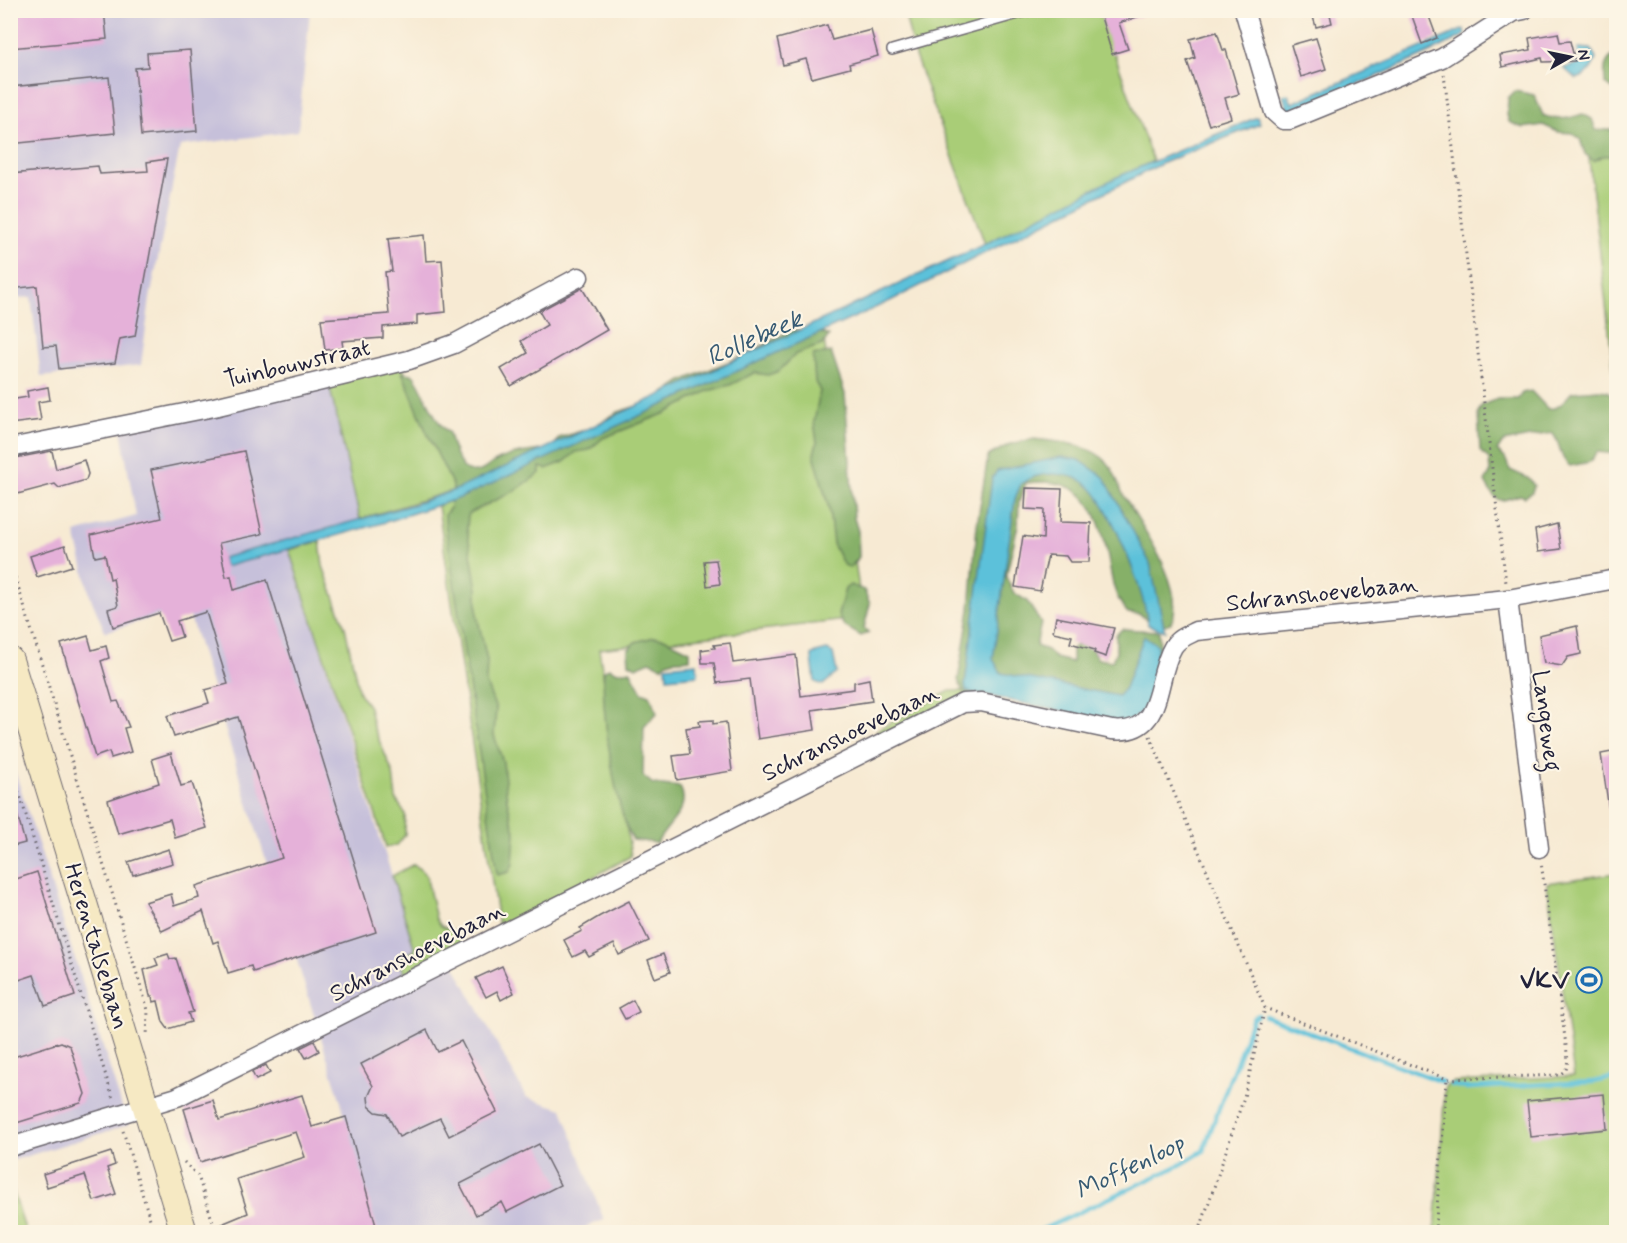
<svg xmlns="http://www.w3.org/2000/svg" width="1627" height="1243" viewBox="0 0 1627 1243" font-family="Mynerve,sans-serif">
<rect width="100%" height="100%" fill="#fcf5e5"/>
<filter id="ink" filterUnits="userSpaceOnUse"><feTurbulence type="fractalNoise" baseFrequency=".0167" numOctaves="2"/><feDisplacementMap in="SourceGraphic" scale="12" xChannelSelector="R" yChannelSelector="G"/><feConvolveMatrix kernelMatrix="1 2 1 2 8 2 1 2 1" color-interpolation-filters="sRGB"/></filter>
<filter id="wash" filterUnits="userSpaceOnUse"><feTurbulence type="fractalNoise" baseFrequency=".008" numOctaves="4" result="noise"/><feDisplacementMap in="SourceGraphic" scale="24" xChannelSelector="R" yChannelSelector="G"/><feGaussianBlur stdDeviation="1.35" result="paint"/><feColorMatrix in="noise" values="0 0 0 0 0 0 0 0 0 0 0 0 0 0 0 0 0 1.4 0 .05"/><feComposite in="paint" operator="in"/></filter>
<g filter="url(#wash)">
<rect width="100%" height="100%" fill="#f7ead3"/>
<g fill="#c6c0da">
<polygon points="10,11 310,11 298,131 180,146 150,299 141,365 41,377 31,297 11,299"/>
<polygon points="328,380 360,519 286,540 423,974 452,961 526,1097 562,1109 604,1220 573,1232 378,1232 341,1102 187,607 105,632 90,596 75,533 136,516 120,425"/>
<polygon points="10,756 128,1125 11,1161 10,1161"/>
</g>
<g fill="#a9cd77" stroke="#667859" stroke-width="1.5">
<polygon points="904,11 1099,11 1153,161 985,244 915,56"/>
<polygon points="1586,134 1616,139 1616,390"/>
<polygon points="823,332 863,618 599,649 631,856 499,930 438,506"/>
<polygon points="401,363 458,489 360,519 328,380"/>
<polygon points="320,541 323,566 345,627 359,693 369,707 373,726 393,773 396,799 405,814 405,835 397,845 386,847 289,550"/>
<polygon points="950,691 966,691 967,696 878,737 877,730"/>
<polygon points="414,864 426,875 436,919 441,926 462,935 465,946 405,976 399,958 415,950 392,876"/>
<polygon points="1616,873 1616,1232 1435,1232 1445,1087 1452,1082 1574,1076 1547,883"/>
<polygon points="11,1185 26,1232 11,1232"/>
</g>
<g fill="#86b068" stroke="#546952" stroke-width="1.5">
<path d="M1616,54V91L1605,84C1604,70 1603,61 1616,54Z"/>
<path d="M1515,91L1534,95L1543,115C1559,122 1568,118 1583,114L1592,119L1596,130H1616V155L1602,156L1594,161L1585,154L1580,139L1572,133L1558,132L1543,125L1523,128L1509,122L1507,115L1508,98Z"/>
<path d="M812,329L829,336L822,345L796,354L779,371L768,375L754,373L730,385L708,391L666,413L603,438L589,450L576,452L564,462L546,469L540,467V473L516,490L468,514L467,529L477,589V615L487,660L486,683L496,709L494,735L503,762L507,800L515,832L513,864L509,872L497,875L445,523V514L450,508L453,486L426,431L402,372C403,373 412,374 412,374C421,380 432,421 449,433C451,444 459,470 471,472C482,474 488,465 496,461C513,452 533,451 552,449L559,438L591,428L618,412L652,401L682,381L745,355L791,330Z"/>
<polygon points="831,352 845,394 854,518 858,531 859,557 850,568 843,564 833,544 829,509 814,454 817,442 814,422 820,391 815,382 813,355"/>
<path d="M1599,390L1607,391L1616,399L1615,454L1597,452L1590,462L1570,466C1558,458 1562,443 1552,433L1503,442L1497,451L1505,458L1510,470L1530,479L1534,486L1532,492L1525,497L1520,495C1499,502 1497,505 1485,482L1490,473L1489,459L1480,451L1478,413L1482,405L1497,399H1518L1522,393L1531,391L1548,409C1563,407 1562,402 1572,392Z"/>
<path d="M1034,439C1058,442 1090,443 1108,463C1115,471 1119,487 1124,496C1141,525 1188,590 1171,623L1155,628L1140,614L1128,613C1111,595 1111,570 1106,547C1095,499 1077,477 1026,483L1019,502L1018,525L1006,577L1014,593L1027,601L1041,623L1036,646L1047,650L1055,658L1072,662V649L1084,638L1098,659L1112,661L1116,652V635L1122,629L1159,631L1161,664L1152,699L965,696L958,680L970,609L977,525L988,456L1010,444Z"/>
<polygon points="850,585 864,590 870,604 864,628 869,633 861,636 844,626 838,615 845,589"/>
<path d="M654,637L664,638L690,651V659C679,661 670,657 662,667L650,661L636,667L629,663L628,650L635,642Z"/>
<path d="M609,668L618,672L630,670L642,692L650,695L657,713L644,727L643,776L653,784L680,787C692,810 667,823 657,843L633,840C614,808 601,708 604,670Z"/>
</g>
<g fill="#5cc1da" stroke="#3f728a" stroke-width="1.5">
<path d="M1464,29L1465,35C1409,64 1348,90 1288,111L1283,95L1288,94L1292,103Z"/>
<path d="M1578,48L1591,49L1596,59C1592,69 1587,76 1576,79L1564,68L1580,63Z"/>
<polygon points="1257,117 1260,124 1165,162 890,301 460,498 379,524 224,567 222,558 415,504 458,489 985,244 1117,177"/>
<path d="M1061,457L1079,460L1104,477L1150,563L1165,631L1148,625C1146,596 1111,506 1089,486C1072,471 1039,470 1021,484L1015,499L993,659L1001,673L1118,696L1125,688L1144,636L1157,645C1157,664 1153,706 1136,717C1131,721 1123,722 1118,723L966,691L965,685L992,479L997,471Z"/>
<polygon points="827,650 833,653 837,673 823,685 815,682 812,658 812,654"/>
<polygon points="697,663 698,675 667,678 666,666"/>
</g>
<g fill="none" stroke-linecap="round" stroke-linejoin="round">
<g stroke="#5cc1da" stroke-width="4.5">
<polyline points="1265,1016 1442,1082"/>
<polyline points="1451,1085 1466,1088 1594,1082 1616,1077"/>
<polyline points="1037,1232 1180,1165 1203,1151 1253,1018 1258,1015"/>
</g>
</g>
<g id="blocks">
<g fill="#e5b1d9">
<polygon points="10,10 104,10 107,39 10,48"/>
<polygon points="1099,10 1149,10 1149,13 1119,23 1128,49 1112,54"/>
<polygon points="1311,10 1329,10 1332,23 1316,27"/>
<polygon points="1427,11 1437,38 1422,44 1412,16"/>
<polygon points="827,25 832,40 871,30 878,56 849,64 850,68 812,78 806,59 783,65 777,39"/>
<polygon points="1217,32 1223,50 1226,50 1239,94 1225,98 1231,118 1209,125 1187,61 1195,58 1190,39"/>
<polygon points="1558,33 1560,42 1570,41 1575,61 1543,62 1542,58 1502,67 1500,55 1531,50 1529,38"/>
<polygon points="1316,38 1326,69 1301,77 1291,45"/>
<polygon points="190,50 197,131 141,136 135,68 148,67 147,53"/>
<polygon points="109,77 115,133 10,144 10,87"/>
<polygon points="167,159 135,336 120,339 115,363 59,369 56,346 43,347 37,286 10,289 10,174 98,166 100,174 148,171 147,162"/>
<polygon points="424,235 426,261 442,260 446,312 417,315 417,324 383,327 383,338 342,341 343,348 325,350 321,319 389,314 385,272 392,271 388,239"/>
<polygon points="582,288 607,330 511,386 501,369 528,353 521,341 547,325 539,311"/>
<polygon points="48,387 50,400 38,402 41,420 10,424 10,400 28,397 27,391"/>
<polygon points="52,451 56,469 84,460 88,474 86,480 59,488 55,484 10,496 10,459"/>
<polygon points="244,451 262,534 219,543 226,577 231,576 234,590 267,580 376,932 253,972 251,966 228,973 218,941 213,943 203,911 162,931 145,902 171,894 174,906 199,898 196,886 282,858 238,717 174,737 167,716 209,703 205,690 228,684 206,612 177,621 182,637 169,641 159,613 113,627 108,609 118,606 113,578 110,579 105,555 95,557 91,535 162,518 151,470"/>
<polygon points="1026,488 1062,489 1060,522 1091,523 1089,562 1070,562 1066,556 1048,555 1040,591 1015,587 1023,536 1043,539 1044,510 1025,509"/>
<polygon points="1557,524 1561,549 1538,552 1535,530"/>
<polygon points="65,545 72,566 37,577 30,556"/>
<polygon points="716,560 720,584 707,586 704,561"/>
<polygon points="1056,617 1114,628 1106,657 1094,653 1095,650 1070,643 1072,636 1053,632"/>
<polygon points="1577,626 1581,654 1568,657 1562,666 1544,663 1539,635"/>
<polygon points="88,636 92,650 106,646 109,658 101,661 113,702 118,701 129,727 124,728 131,752 111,758 109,752 95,757 61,644"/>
<polygon points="730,643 733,663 796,655 801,696 854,689 854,682 869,679 872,701 812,710 815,730 758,739 750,679 717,683 714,663 702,663 701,650 715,648 714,645"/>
<polygon points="713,720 713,724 726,722 732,771 677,780 673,756 690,754 686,728 700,726 699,721"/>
<polygon points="1617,751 1617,809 1609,810 1601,754"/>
<polygon points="171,753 181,786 192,783 207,828 175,838 170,819 118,834 108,800 159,783 152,759"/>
<polygon points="14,803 25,843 10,847 10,804"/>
<polygon points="169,849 173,863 133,875 128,862"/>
<polygon points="37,872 75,996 45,1006 34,975 10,983 10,881"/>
<polygon points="629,901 649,941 619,955 614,944 589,957 585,951 573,957 564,940 582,931 580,928 600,916"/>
<polygon points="168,954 170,959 176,958 193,1012 188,1013 191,1022 168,1029 163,1022 158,1001 153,1002 152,996 150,996 144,970 158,965 155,958"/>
<polygon points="663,954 670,972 655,978 648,960"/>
<polygon points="502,966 514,993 501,1000 497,991 486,997 476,978"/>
<polygon points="633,1000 639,1012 625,1019 619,1008"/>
<polygon points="427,1030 438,1052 461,1041 497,1112 449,1136 440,1118 399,1137 387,1114 376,1112 369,1106 368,1097 373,1086 361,1064"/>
<polygon points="314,1041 319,1051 306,1058 300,1048"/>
<polygon points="61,1042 70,1046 85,1094 81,1103 10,1125 10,1058"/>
<polygon points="266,1065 270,1073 256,1080 252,1072"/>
<polygon points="1604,1094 1607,1129 1531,1137 1527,1101"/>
<polygon points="302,1095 312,1127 346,1117 378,1233 200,1233 248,1213 237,1179 305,1157 296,1132 200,1162 184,1109 213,1100 219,1120"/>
<polygon points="539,1144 560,1185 507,1212 502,1202 476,1215 460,1184"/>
<polygon points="111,1152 115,1165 107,1168 116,1194 94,1201 85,1175 47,1187 43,1174"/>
</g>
</g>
</g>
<g filter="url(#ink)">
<use href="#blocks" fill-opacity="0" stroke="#6d6870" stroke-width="1.5"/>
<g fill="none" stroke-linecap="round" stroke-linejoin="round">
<g stroke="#6d6870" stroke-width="12">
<polyline id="lane" points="892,50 1032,10"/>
</g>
<g stroke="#6d6870" stroke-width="21">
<g id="street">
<polyline points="1244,10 1274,112 1283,120 1290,120 1442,58 1514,12 1524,10"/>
<polyline points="10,448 214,407 409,360 454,344 579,277"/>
<polyline points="1508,599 1539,848"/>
<path d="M10,1147L177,1097L963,703L981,702L1112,730C1165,736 1154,679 1173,647C1178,638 1188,635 1196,631L1508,599L1616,579"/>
</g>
</g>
<g stroke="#6d6870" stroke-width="28">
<polyline id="secondary" points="10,660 184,1232"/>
</g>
<g stroke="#6d6870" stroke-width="3" stroke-dasharray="1.5 4.5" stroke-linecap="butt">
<polyline points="1444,74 1506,583"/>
<polyline points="10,560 148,1010 147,1037"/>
<polyline points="1150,736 1265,1008 1447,1079 1559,1075 1566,1070 1568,1060 1541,862"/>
<polyline points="10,763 113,1099"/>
<polyline points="123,1131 154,1232"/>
<polyline points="184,1162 198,1176 216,1232"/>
<polyline points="1199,1232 1244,1097 1265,1008"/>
<polyline points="1435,1232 1447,1079"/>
</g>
<use href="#lane" stroke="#fff" stroke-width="9"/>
<use href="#street" stroke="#fff" stroke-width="18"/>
<use href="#secondary" stroke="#f6e9c3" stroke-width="26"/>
</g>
</g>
<defs>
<g id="stadium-ring" transform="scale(1.35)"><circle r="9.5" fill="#fcf5e5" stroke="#1f6fb2" stroke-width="1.5"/><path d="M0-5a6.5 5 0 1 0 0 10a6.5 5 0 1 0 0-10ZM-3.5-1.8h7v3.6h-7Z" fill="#1f6fb2"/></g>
</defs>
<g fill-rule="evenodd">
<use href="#stadium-ring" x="1589" y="980"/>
</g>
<g text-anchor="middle" stroke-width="4.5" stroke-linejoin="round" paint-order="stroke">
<g font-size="24" fill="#22223b" stroke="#fcf5e5">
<text transform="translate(297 363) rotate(-13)" y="8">Tuinbouwstraat</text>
<text transform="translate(1322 593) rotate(-6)" y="8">Schranshoevebaan</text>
<text transform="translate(1547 721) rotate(83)" y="8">Langeweg</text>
<text transform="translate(850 732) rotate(-26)" y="8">Schranshoevebaan</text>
<text transform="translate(97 946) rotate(73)" y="8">Herentalsebaan</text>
<text transform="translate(417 951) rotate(-27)" y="8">Schranshoevebaan</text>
</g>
<g font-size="24" font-weight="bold" fill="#22223b" stroke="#fcf5e5" text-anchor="end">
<text x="1570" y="988">VKV</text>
</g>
<g font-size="26" font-style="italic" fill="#365a73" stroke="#fcf5e5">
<text transform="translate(754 337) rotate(-24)" y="9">Rollebeek</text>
<text transform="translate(1129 1166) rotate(-26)" y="9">Moffenloop</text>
</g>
</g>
<rect width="1627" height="1243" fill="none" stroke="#fcf5e5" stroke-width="36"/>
<g transform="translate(1570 57) rotate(81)" stroke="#fcf5e5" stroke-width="4.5" paint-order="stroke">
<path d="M0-4.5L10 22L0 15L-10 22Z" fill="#22223b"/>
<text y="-9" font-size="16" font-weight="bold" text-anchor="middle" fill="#22223b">N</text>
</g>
</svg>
